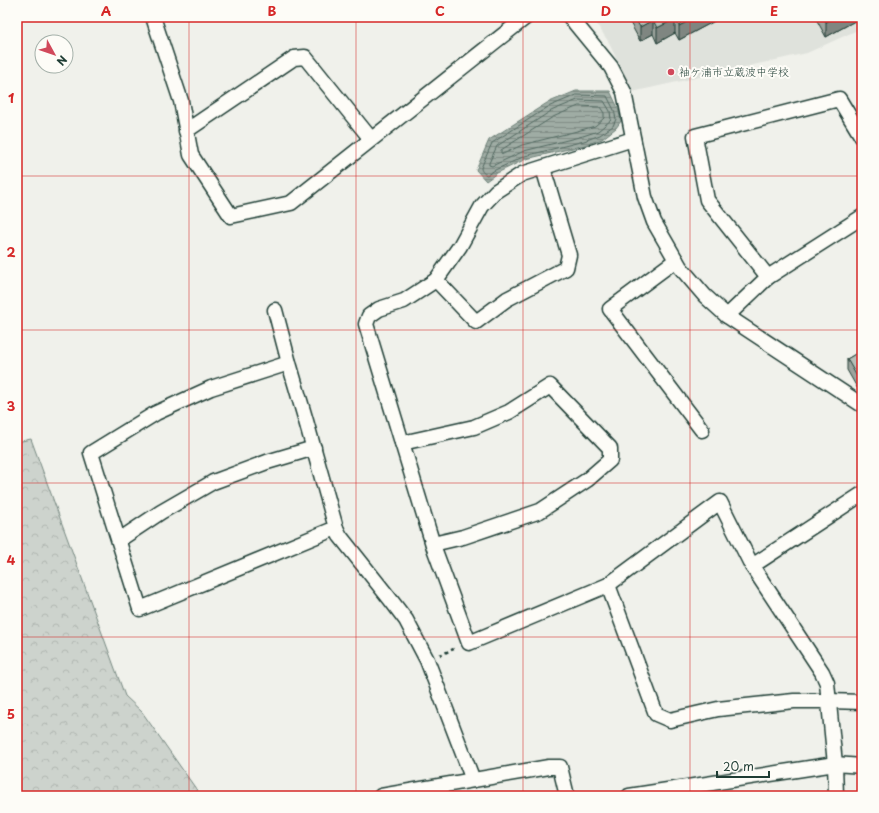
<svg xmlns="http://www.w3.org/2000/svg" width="879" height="813" viewBox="0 0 879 813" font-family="'Playpen Sans','Klee One',sans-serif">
<defs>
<pattern id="forest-crowns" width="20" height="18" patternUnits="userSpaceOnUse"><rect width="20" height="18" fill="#cdd3cd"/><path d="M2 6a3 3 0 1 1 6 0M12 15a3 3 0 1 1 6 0" fill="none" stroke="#b0b6b1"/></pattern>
<pattern id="water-rules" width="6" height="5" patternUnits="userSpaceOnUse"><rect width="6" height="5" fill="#9faca4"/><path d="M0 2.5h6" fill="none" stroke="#818d86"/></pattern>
</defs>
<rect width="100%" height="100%" fill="#f0f1eb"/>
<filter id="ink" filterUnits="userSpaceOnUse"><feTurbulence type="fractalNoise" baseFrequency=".025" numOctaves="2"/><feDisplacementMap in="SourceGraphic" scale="8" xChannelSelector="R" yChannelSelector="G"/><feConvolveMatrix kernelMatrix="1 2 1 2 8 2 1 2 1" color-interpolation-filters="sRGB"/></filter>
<g filter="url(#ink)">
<polygon fill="#dfe2dc" points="592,17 862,17 862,28 807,53 632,92 608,41"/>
<polygon fill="url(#forest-crowns)" stroke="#768880" points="31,439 125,696 142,712 201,796 17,796 17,442"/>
<polygon fill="url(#water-rules)" stroke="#6c8077" points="576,91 610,91 618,108 621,121 616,128 602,139 585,145 526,159 497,173 486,181 476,170 489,140 547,103"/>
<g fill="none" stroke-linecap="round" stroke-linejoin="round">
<g stroke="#526961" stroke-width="1">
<path d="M577,95L607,96L614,110L616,119L613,126L600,135L584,141L525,156L495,170L487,175C485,175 481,171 481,168L492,143L548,107Z"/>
<polygon points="578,100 604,101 610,111 611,120 598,131 583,136 524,151 492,166 489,165 489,163 497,146 551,111"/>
<polygon points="579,106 600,107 604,113 604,118 595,126 581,130 522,145 503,154 501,153 501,150 553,117"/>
</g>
<g stroke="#1f3d34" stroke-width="17">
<g id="minor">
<polyline points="153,17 181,101 191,155 231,216 291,203 526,17"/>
<polyline points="570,17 611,67 624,92 645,197 654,222 680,267 705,296 727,316 862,405"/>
<polyline points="186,131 294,58 305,57 371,139"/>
<polyline points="633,139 522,174 496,191 482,206 460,246 436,280 404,301 379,309 369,316 366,324 434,548 469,643 608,585 720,502 752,566 822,672 827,683 835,764 836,796"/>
<polyline points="676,260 610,309 702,430"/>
<polyline points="768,277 862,217"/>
<polyline points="436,280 476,322 507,299 566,268 569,255 543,168"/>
<polyline points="275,310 289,363 306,421 336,528 340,536 390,599 406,620 427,660 473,780"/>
<polyline points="727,316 768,277 707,200 695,136 839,99 862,137"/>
<polyline points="289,363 211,388 156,413 91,453 140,609 336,528"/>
<polyline points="402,443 474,427 509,412 550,386 610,448 610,460 587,480 540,511 463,537 433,544"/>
<polyline points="119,540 161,512 213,482 267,462 314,448"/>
<polyline points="752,566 862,494"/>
<polyline points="608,585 656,714 670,720 718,709 794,701 829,701 862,702"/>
<polyline points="381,796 549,767 560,767 567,796"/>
<polyline points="629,796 835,764 862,766"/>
</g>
</g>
<polyline stroke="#1f3d34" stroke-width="2.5" stroke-dasharray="3 3" stroke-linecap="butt" points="440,655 456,648"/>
<use href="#minor" stroke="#fdfcf7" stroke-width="14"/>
</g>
<g fill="#9da49e" stroke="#1f3d34">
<polygon points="627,17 722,17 679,40 675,33 657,43 653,34 640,41"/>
<polygon points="815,17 862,17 826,37"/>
<polygon points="862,350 862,389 859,391 847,370 847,359"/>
</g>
<g fill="#7f8681" stroke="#1f3d34">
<polygon points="696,17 722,17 679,40 679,26"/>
<polygon points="836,17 862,17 826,37 826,22"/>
<polygon points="675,19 675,33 657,43 657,28"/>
<polygon points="653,20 653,34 640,41 640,27"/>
<polygon points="862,378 862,389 859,391 859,380"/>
</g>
<g fill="#b6bfb8" stroke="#1f3d34">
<polygon points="634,17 696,17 679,26 675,19 657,28 653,20 640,27"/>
<polygon points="823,17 836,17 826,22"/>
<polygon points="862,350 862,378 859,380 847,359"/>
</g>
</g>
<path fill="none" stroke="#d62828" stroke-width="1" stroke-opacity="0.55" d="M189,17V796M356,17V796M523,17V796M690,17V796M17,176H862M17,330H862M17,483H862M17,637H862"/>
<circle fill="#d1495b" stroke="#fdfcf7" stroke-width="1.5" cx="671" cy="72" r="4"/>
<g text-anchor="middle" stroke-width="4" stroke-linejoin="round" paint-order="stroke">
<g font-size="11" fill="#1f3d34" stroke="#fdfcf7" text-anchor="start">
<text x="679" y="76">袖ケ浦市立蔵波中学校</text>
</g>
</g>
<rect width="879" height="813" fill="none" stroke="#fdfcf7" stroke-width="44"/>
<g transform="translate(54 54) rotate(130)"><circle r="19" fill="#fdfcf7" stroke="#a4b0a9"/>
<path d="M0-3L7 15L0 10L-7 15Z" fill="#d1495b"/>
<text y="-6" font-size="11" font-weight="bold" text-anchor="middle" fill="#1f3d34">N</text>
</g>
<path d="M717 771v6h52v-6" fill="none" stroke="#1f3d34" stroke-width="2"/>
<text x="723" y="771" font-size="12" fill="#1f3d34" stroke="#fdfcf7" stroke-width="3" paint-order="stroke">20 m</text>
<rect x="22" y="22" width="835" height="769" fill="none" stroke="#d62828" stroke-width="1.5"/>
<g font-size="13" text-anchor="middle" font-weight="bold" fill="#d62828">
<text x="106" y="16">A</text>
<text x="272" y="16">B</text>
<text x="440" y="16">C</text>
<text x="606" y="16">D</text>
<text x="774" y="16">E</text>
<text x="11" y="103">1</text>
<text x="11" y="257">2</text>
<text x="11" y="411">3</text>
<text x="11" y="565">4</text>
<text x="11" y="719">5</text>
</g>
</svg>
